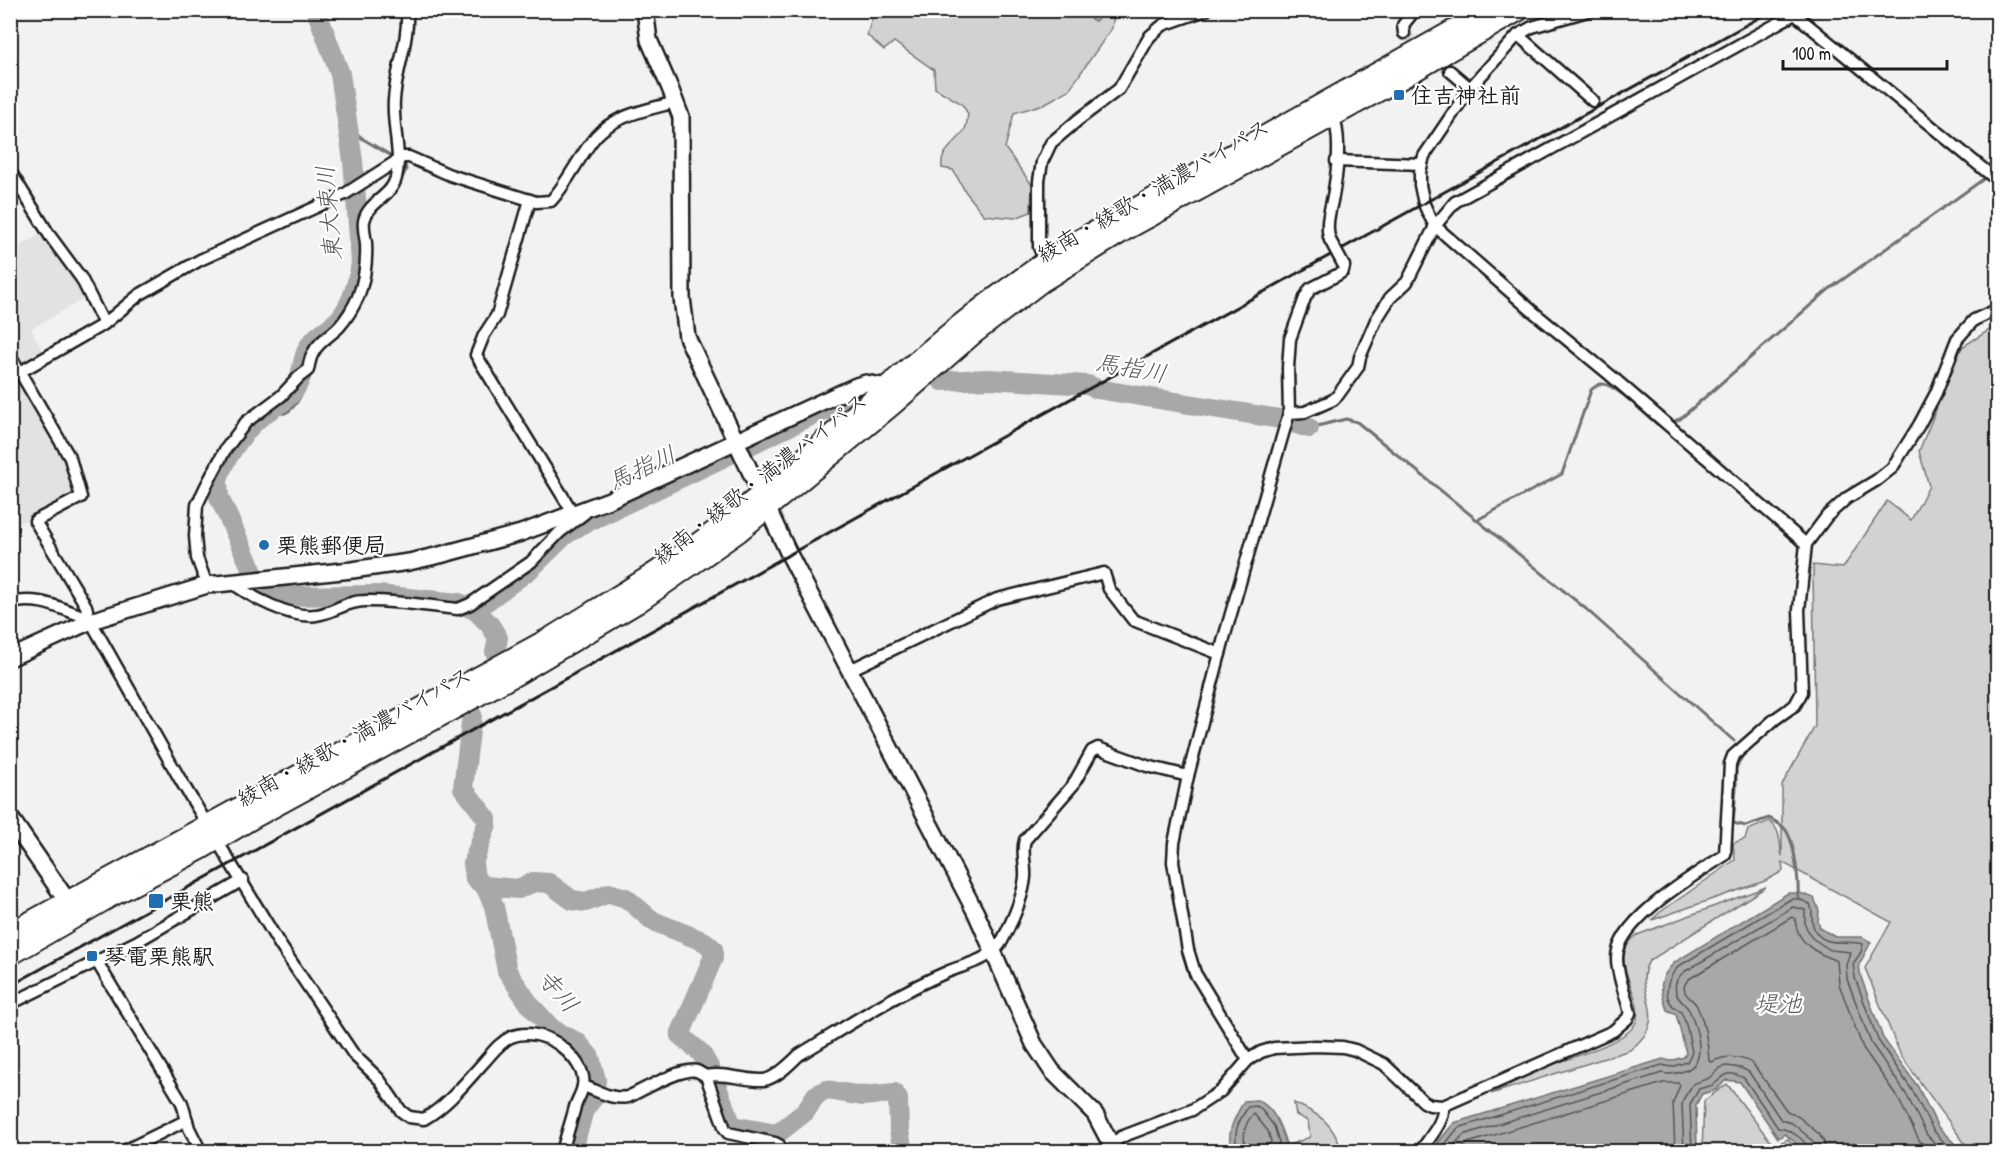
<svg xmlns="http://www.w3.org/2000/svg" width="2008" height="1162" viewBox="0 0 2008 1162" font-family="'Patrick Hand','Klee One',sans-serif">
<rect width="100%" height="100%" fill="#f2f2f2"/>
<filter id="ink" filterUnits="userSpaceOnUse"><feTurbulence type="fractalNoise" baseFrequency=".0167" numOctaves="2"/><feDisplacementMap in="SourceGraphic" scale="12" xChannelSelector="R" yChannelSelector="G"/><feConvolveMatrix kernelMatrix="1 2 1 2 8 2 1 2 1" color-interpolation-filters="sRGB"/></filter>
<g filter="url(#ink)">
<g fill="#e2e2e2">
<polygon points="42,233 74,279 85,298 31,329 45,355 22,367 11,348 10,253"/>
<polygon points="10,360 68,461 77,496 11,527"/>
</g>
<g fill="#d2d2d2" stroke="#777" stroke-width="1.5">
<path d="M874,11H1089V18L1095,21L1106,11H1115L1112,28L1069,90L1044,104L1014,113L1005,148L1032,185L1031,212L1015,218L984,215L965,191L953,170L942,168C939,150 958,143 965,129C967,125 967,118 968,114L962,104L935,88L934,70L894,42L884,50L867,35Z"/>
<path d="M1997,325L1998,1151L1971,1152L1901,1056L1865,968L1891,922L1782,862L1783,871L1765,881L1652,920L1659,913L1735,860L1733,843L1745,839L1748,830L1769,821C1782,830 1779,844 1782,856V785L1815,726L1813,565L1843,568L1887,501L1911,520L1929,486L1919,451L1962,347Z"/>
<path d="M1766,887L1649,961C1630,993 1675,1015 1630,1050L1491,1094C1506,1087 1521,1077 1536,1071C1558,1061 1625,1044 1635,1024C1649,998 1602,960 1637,935Z"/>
<polygon points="1727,1084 1774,1146 1788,1139 1798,1151 1702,1151 1704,1101"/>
<path d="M1294,1103C1321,1115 1332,1122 1342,1151H1322L1318,1147L1305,1151H1286L1287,1146L1310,1137L1308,1121L1296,1115Z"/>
</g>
<g fill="#a8a8a8" stroke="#707070" stroke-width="1.5">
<path d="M1788,893H1800L1814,898L1819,910L1818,922L1820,928L1835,937H1862L1871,942L1859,965L1861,977L1883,1038L1918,1087L1938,1127L1962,1151H1805L1785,1134L1778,1138L1740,1082L1726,1080L1716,1090L1702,1094L1696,1105L1697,1151H1432L1440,1140L1454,1123L1663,1059L1670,1061L1684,1057L1686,1053L1676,1014L1667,1010C1660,989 1657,979 1675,962Z"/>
<path d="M1257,1100C1274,1107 1281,1127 1286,1144L1281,1151H1232C1225,1133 1235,1117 1244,1101Z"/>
</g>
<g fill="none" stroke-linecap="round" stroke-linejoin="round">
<g stroke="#545454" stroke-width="1.5">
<path d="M1237,1152C1234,1131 1236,1125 1248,1107L1256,1106L1260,1108L1274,1126L1279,1142L1276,1152"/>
<path d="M1245,1152C1244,1138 1242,1124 1254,1114L1268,1131L1271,1141L1268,1152"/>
<path d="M1439,1152L1458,1128L1662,1065L1671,1067L1687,1062L1692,1052C1689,1039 1688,1026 1682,1014C1680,1009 1675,1009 1672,1005C1662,992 1669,976 1679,966L1791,899H1799L1810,904C1814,912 1810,920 1814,928C1822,949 1847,939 1863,944L1861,952L1853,964L1855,978L1878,1040L1912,1090L1933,1130L1953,1152"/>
<path d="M1448,1152L1463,1135L1662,1073C1670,1075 1676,1074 1684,1071C1709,1063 1697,1028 1689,1010C1685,1003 1678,1001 1676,992C1674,983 1677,978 1684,972L1793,907L1805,910V925L1812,938L1830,950L1850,952L1846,965L1847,979L1871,1043L1906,1094L1927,1135L1943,1152"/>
<polyline points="1459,1152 1468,1143 1663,1083 1678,1083 1680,1085 1673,1103 1675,1152"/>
<polyline points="1684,1152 1682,1105 1684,1098 1693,1084 1709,1078 1720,1068 1727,1066 1741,1068 1749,1072 1781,1120 1792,1123 1811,1139 1815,1145 1816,1152"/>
<path d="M1692,1152L1690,1104L1699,1089C1703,1087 1709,1087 1713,1085C1726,1076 1724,1069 1744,1078L1778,1128C1789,1129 1807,1139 1809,1152"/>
<path d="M1825,1152L1824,1142L1819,1134L1799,1117L1787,1111L1753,1064C1741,1056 1724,1055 1712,1062L1709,1061C1708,1043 1705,1023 1697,1006C1694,1000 1687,997 1685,992C1683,986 1685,983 1689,979L1792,917L1795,919C1797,944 1816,953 1837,961L1839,984L1863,1048L1898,1098L1919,1140L1930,1152"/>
</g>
<g stroke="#707070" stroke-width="3">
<polyline points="411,37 413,27 412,20"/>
<polyline points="348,126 363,139 390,155"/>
<polyline points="1993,170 1998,164"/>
<polyline points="397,188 406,170 405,163"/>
<path d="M272,409C276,411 280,414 285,413C296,410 308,383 311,373"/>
<polyline points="1674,421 1680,419 1828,290 1985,178"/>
<polyline points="1309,428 1346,419 1357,422 1586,609 1734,741"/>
<path d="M1477,520L1562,474L1591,390C1595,387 1598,383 1603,384C1616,385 1646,415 1657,424H1660"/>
<path d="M1745,751L1736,768V788L1733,823L1746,826L1769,818C1774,821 1781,824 1785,829C1795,841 1799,882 1798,897"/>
</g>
<g stroke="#a8a8a8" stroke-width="20">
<path d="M316,10L340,74L353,161L361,263C358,281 353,303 340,318C332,328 316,334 309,346C300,360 304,379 292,393C283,404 267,410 256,421C243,433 219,465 218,483C218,487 219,492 219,497L262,592L276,596L378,595L459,603L475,610L490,625L498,638L495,652"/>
<polyline points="942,381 989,379 1088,385 1097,389 1280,419 1309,428"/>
<polyline points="475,610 529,570 565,535 579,526 813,415 849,403"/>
<polyline points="472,715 463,788 487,819 487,824 473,863 475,879 485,886 518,889 534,882 549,883 572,900 586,902 609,893 626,898 653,921 705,942 713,949 713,958 680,1035 701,1053 709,1067 732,1126 777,1134 805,1112 816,1095 827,1090 862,1096 894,1093 898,1099 899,1130 903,1152"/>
<polyline points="485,886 494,906 507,971 530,1005 552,1029 577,1042 590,1057 596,1080 594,1097 584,1110 572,1152"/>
</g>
<polyline stroke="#d2d2d2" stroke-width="10" stroke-dasharray="10 5" stroke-linecap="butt" points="1404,33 1450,71"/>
<g stroke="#1c1c1c" stroke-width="15">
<g id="street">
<polyline points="1791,11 1998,181"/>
<polyline points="1404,33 1403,25 1415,10"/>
<polyline points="1518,35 1532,27 1591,10"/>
<polyline points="1450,71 1470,88"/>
<polyline points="1593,101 1518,35 1470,88 1424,156 1420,172 1420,185 1424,204 1428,213 1435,226 1531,310 1610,375 1806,544"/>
<polyline points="1336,161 1422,164"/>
<polyline points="10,171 50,236 81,278 104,324"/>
<polyline points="530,200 497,315 484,335 476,355 573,513"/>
<path d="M1330,240C1324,224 1332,206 1334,190C1338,167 1341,136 1333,115"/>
<polyline points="1046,264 1039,247 1039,181 1042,162 1051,143 1078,120 1119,89 1150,36 1163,25 1206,10"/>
<path d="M10,355L70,458L81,497L35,521L86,606L89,618L181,781L280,945L354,1055L379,1079L401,1111L409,1117L424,1119C448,1105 465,1083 484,1062C492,1053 500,1042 511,1037C527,1030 549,1036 562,1047C573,1056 586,1071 583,1086C582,1093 577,1100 575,1107C571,1122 566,1137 562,1152"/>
<path d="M20,372L104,324L139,295L200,260L345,194L403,157H409L450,175L536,202L551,201C569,181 579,156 596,136C615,115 650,109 676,102"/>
<polyline points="1289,413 1305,412 1333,400 1338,395 1358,367 1360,357 1376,320 1390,298 1407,282 1435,226 1455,202 1802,10"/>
<path d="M231,582C251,597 291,619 316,615C334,613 345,601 365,601C395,600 427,606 458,609L470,604L531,562L560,532L585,513"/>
<path d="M207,585L197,558L195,536L197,505L206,486L225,450L246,422L281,396L299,377L308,370C309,365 310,358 313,353C318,342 330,336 339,327C347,318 353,308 358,297C365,279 367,262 366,243C365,236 363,227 364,221C368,202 391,197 396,178C402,153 392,126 394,100C396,69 409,42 407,10"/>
<path d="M10,603C42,596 59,609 89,618"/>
<polyline points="850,670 997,599 1104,573 1109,589 1133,620 1220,654"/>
<polyline points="97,962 182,1103 189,1128 201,1152"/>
<polyline points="10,1004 136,942 243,880"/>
<polyline points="1248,1060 1195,973 1188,950 1173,862 1174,843 1188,776 1224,638 1289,413 1288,368 1290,339 1305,298 1310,289 1339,274 1343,271 1344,266"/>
<path d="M706,1076C725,1072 744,1081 764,1080C776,1078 790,1064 799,1055C847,1026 895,994 947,972C966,964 991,960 1002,941C1012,922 1023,899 1025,877C1026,864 1021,852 1025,840L1073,785L1092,751L1098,748L1147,766L1188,776"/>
<path d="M583,1086C599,1091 611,1100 628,1097C643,1090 682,1067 697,1071C699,1072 704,1075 706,1076L725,1129L728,1133L775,1143L779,1145L783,1152"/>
<polyline points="122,1152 187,1120"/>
<path d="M1103,1152L1121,1137L1192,1110L1221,1091L1248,1060L1261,1052L1274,1048L1316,1046L1343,1047L1355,1050L1384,1064L1424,1102L1430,1105L1443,1106L1613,1031L1627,1019L1630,1013C1626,995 1617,976 1617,958C1617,920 1695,875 1725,855L1730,764L1733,756L1775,719L1795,705L1802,692L1799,610L1806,544L1827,516L1847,498L1877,480L1892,468L1919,425L1936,393L1957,339L1974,320L1998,309"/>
<path d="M1420,1152C1428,1139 1445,1122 1443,1106"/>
</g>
</g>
<g stroke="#1c1c1c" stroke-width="20">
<g id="secondary">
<polyline points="645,10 649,40 670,88 681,117 682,298 687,337 789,554 976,913 1034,1044 1052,1071 1095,1114 1115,1152"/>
<polyline points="10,658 91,621 207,585 352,570 409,562 440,555 521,533 609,500 856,386 866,383 887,387"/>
</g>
</g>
<g stroke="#1c1c1c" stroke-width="21">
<polyline id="primary" points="10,818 74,911"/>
</g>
<g stroke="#1c1c1c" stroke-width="24">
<g id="highway">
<path d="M10,933L552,637C608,602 667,568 719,528C801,465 876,394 955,329C992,299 1030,272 1069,246L1490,10"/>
<polyline points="10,955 108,898 201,849 253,818 519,673 637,603 738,532 893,404 973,334 1041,282 1125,230 1393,83 1519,10"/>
</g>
</g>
<use href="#street" stroke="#fff" stroke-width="10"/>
<use href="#secondary" stroke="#fff" stroke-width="15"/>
<use href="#primary" stroke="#fff" stroke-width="16"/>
<use href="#highway" stroke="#fff" stroke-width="20"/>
<polyline stroke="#1c1c1c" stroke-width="3" points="10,986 1773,10"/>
<g stroke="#1c1c1c" stroke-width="15" stroke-linecap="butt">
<polyline id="street-bridge" points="1330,240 1344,266"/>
</g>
<use href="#street-bridge" stroke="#fff" stroke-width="10"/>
</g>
</g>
<g fill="#1f6fb2" stroke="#fff" stroke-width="2">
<rect x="1393" y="89" width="12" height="12" rx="3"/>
<circle cx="264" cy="545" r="6"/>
<rect x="148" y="893" width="16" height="16" rx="3"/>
<rect x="86" y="950" width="12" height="12" rx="3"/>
</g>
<g text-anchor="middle" stroke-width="4.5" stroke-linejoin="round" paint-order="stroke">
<g font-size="22" font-weight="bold" fill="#1c1c1c" stroke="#fff" text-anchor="start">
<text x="1411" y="103">住吉神社前</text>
<text x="276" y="553">栗熊郵便局</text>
<text x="170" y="909">栗熊</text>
<text x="104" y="964">琴電栗熊駅</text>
</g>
<g font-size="22" fill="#1c1c1c" stroke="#fff">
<text transform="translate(1153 190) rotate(-30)" y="8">綾南・綾歌・満濃バイパス</text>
<text transform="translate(760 478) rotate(-38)" y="8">綾南・綾歌・満濃バイパス</text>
<text transform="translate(354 736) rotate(-29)" y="8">綾南・綾歌・満濃バイパス</text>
</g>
<g font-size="24" font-style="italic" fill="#5b5b5b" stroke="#fff">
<text transform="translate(329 213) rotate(-95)" y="8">東大束川</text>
<text transform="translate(1131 368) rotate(10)" y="8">馬指川</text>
<text transform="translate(642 468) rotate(-25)" y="8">馬指川</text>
<text transform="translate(558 991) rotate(49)" y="8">寺川</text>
<text x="1778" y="1012">堤池</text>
</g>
</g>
<rect width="2008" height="1162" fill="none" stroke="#fff" stroke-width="36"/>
<rect x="18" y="18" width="1972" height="1126" fill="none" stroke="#1c1c1c" stroke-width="2" filter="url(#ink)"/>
<path d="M1783 60v9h164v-9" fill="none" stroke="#1c1c1c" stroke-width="3"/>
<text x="1792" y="60" font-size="18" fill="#1c1c1c" stroke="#ffffff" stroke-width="4.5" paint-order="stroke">100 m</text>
</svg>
